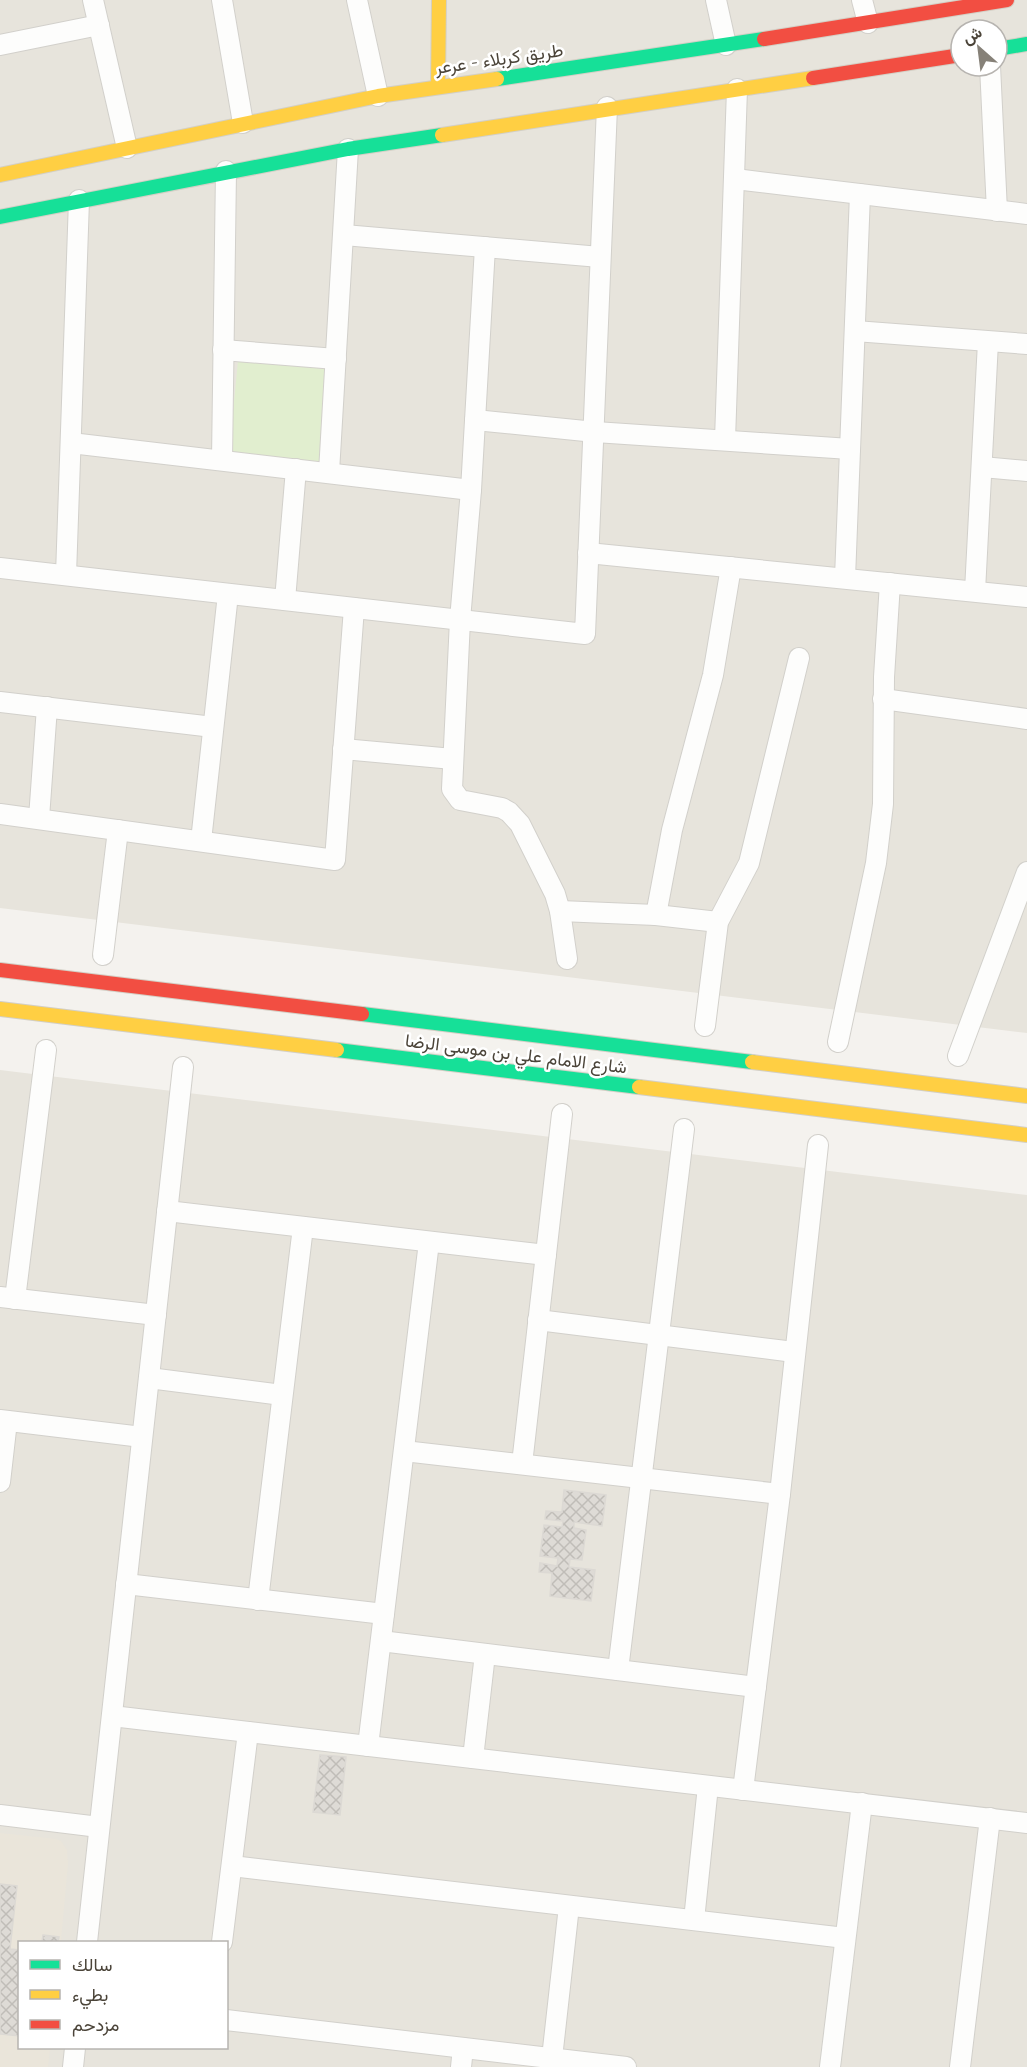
<svg xmlns="http://www.w3.org/2000/svg" width="1027" height="2067" viewBox="0 0 1027 2067" font-family="Quicksand,Vazirmatn,sans-serif">
<defs>
<pattern id="building-cross-hatch" width="8" height="8" patternUnits="userSpaceOnUse" patternTransform="scale(1.5)"><rect width="8" height="8" fill="#dedbd6"/><path d="M0 0l8 8M0 8l8-8" fill="none" stroke="#c0bdb8"/></pattern>
</defs>
<rect width="100%" height="100%" fill="#f4f2ee"/>
<g fill="#e7e4dc" fill-rule="evenodd">
<path d="M0,0H1027V1033L0,908ZM961,30H997V66H961Z"/>
<path d="M0,1070L1027,1195V2067H0ZM20,1942H226V2048H20Z"/>
</g>
<polygon fill="#eae5da" points="0,1833 56,1839 61,1841 67,1850 68,1865 61,1942 20,1942 20,2048 50,2048 48,2067 0,2067"/>
<polygon fill="#e1eecf" points="238,361 327,369 322,463 229,453"/>
<g fill="url(#building-cross-hatch)" stroke="#dcd9d4" stroke-width="1.5">
<polygon points="564,1490 606,1495 602,1526 574,1522 574,1528 586,1530 582,1560 570,1559 569,1567 595,1570 591,1601 550,1596 552,1573 539,1572 540,1563 557,1566 558,1558 540,1556 544,1525 562,1527 563,1521 545,1519 546,1511 562,1512"/>
<polygon points="320,1755 346,1757 340,1815 313,1812"/>
<polygon points="0,1884 17,1886 10,1949 20,1950 20,2036 0,2034"/>
<polygon points="43,1935 59,1937 58,1942 42,1942"/>
</g>
<g fill="none" stroke-linecap="round" stroke-linejoin="round">
<g stroke="#d2d0cb" stroke-width="22">
<g id="street">
<polyline points="93,0 127,148"/>
<polyline points="222,0 243,123"/>
<polyline points="357,0 378,96"/>
<polyline points="716,0 726,45"/>
<polyline points="862,0 868,23"/>
<polyline points="0,45 99,25"/>
<polyline points="990,66 997,211"/>
<polyline points="735,179 1027,214"/>
<polyline points="344,235 600,257"/>
<polyline points="485,247 471,490 460,620 452,789 460,800 502,808 509,812 520,824 555,894 560,911 567,959"/>
<polyline points="855,331 1027,344"/>
<polyline points="223,350 336,359"/>
<polyline points="475,420 595,432 850,449"/>
<polyline points="725,440 737,89"/>
<polyline points="71,443 471,490"/>
<polyline points="222,460 226,171"/>
<polyline points="982,467 1027,471"/>
<polyline points="329,472 348,149"/>
<polyline points="588,553 1027,597"/>
<polyline points="0,568 585,634 607,107"/>
<polyline points="66,575 79,200"/>
<polyline points="845,578 860,194"/>
<polyline points="975,591 988,342"/>
<polyline points="285,600 296,469"/>
<polyline points="883,699 1027,719"/>
<polyline points="0,702 213,727"/>
<polyline points="343,749 453,759"/>
<polyline points="0,814 335,860 354,608"/>
<polyline points="39,818 47,707"/>
<polyline points="201,841 228,594"/>
<polyline points="560,911 656,915 718,922"/>
<polyline points="656,915 672,830 713,675 731,567"/>
<polyline points="103,955 118,830"/>
<polyline points="705,1026 718,922 749,863 799,658"/>
<polyline points="838,1042 876,863 883,804 884,677 890,583"/>
<polyline points="958,1056 1027,872"/>
<polyline points="167,1211 546,1255"/>
<polyline points="0,1297 156,1315"/>
<polyline points="15,1299 46,1050"/>
<polyline points="538,1320 794,1352"/>
<polyline points="149,1378 282,1395"/>
<polyline points="0,1420 142,1437"/>
<polyline points="404,1451 780,1494"/>
<polyline points="522,1464 562,1114"/>
<polyline points="0,1482 7,1421"/>
<polyline points="126,1584 384,1614"/>
<polyline points="258,1600 303,1227"/>
<polyline points="381,1641 756,1687"/>
<polyline points="618,1670 684,1129"/>
<polyline points="112,1716 1027,1823"/>
<polyline points="368,1746 429,1242"/>
<polyline points="473,1758 485,1654"/>
<polyline points="743,1790 780,1494 818,1145"/>
<polyline points="0,1815 99,1827"/>
<polyline points="232,1866 845,1938"/>
<polyline points="694,1920 708,1786"/>
<polyline points="87,1942 183,1067"/>
<polyline points="222,1942 248,1732"/>
<polyline points="226,2020 626,2067"/>
<polyline points="552,2058 569,1906"/>
<polyline points="73,2067 75,2048"/>
<polyline points="461,2067 463,2048"/>
<polyline points="830,2067 862,1803"/>
<polyline points="960,2067 990,1818"/>
</g>
</g>
<g stroke="#d3cfc5" stroke-width="16">
<g id="fast">
<polyline points="997,49 1027,44"/>
<polyline points="497,79 764,39"/>
<polyline points="0,217 348,149 442,135"/>
<polyline points="362,1014 752,1062"/>
<polyline points="337,1050 639,1087"/>
</g>
</g>
<g stroke="#d3cfc5" stroke-width="16">
<g id="slow">
<polyline points="438,86 439,0"/>
<polyline points="442,135 813,78"/>
<polyline points="0,175 378,96 497,79"/>
<polyline points="0,1009 337,1050"/>
<polyline points="752,1062 1027,1096"/>
<polyline points="639,1087 1027,1135"/>
</g>
</g>
<g stroke="#d3cfc5" stroke-width="16">
<g id="jam">
<polyline points="764,39 1007,0"/>
<polyline points="813,78 961,55"/>
<polyline points="0,970 362,1014"/>
</g>
</g>
<use href="#street" stroke="#fdfdfc" stroke-width="20"/>
<use href="#fast" stroke="#16e098" stroke-width="14"/>
<use href="#slow" stroke="#ffcf43" stroke-width="14"/>
<use href="#jam" stroke="#f24e42" stroke-width="14"/>
</g>
<g text-anchor="middle" stroke-width="5" stroke-linejoin="round" paint-order="stroke">
<g font-size="18" fill="#4b4439" stroke="#fff">
<text transform="translate(499 59) rotate(-8)" y="6">طريق كربلاء - عرعر</text>
<text transform="translate(516 1054) rotate(7)" y="6">شارع الامام علي بن موسى الرضا</text>
</g>
</g>
<rect x="18" y="1941" width="210" height="108" fill="#ffffff" stroke="#b7b4b0" stroke-width="1.5"/>
<rect x="30" y="1960" width="30" height="9" fill="#16e098" stroke="#b7b4b0" stroke-width="1.5"/>
<text x="72" y="1971" font-size="18" fill="#4b4439">سالك</text>
<rect x="30" y="1990" width="30" height="9" fill="#ffcf43" stroke="#b7b4b0" stroke-width="1.5"/>
<text x="72" y="2001" font-size="18" fill="#4b4439">بطيء</text>
<rect x="30" y="2020" width="30" height="9" fill="#f24e42" stroke="#b7b4b0" stroke-width="1.5"/>
<text x="72" y="2031" font-size="18" fill="#4b4439">مزدحم</text>
<g transform="translate(979 48) rotate(332)"><circle r="28" fill="#ffffff" stroke="#b7b4b0" stroke-width="1.5"/>
<path d="M0-4.5L10 22L0 15L-10 22Z" fill="#868178"/>
<text y="-9" font-size="16" font-weight="bold" text-anchor="middle" fill="#4b4439">ش</text>
</g>
</svg>
